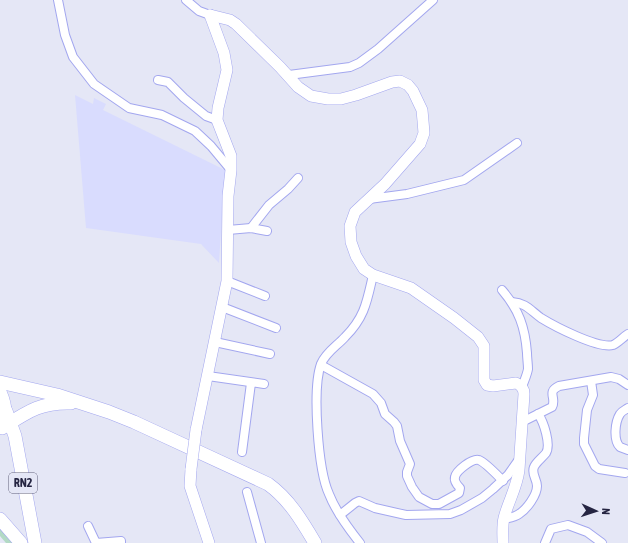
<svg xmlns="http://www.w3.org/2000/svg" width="628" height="543" viewBox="0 0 628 543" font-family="'Asap Condensed',sans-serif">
<rect width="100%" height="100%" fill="#e5e7f6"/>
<polygon fill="#d9dcfe" points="75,95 93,104 94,98 106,104 103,110 225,170 219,263 201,244 86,228"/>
<polygon fill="#b3dac5" points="0,526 15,543 6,543 0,536"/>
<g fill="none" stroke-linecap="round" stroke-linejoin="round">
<g stroke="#a3a7ef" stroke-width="10">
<g id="minor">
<polyline points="58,0 65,35 73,57 94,84 129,108 162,115 195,131 211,146 231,170"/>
<polyline points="186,0 199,11 210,15"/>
<polyline points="289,75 350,67 359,63 378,49 433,0"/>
<polyline points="158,80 168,82 184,98 206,116 217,120"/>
<polyline points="369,199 407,194 464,180 517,143"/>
<polyline points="251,228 269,205 288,189 298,178"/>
<polyline points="228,230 251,228 267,231"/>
<polyline points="227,281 265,296"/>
<path d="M502,290C519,310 525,327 527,353C527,358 528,364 528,369C527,375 524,381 522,387"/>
<path d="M512,302C526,303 530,310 541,318C554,326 598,349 613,345C618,343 623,337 628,334"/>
<polyline points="222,307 276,328"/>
<polyline points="215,342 270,354"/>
<path d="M321,365L373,394L381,403L385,414L394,422L397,426L400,441L410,464L407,472V476L412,487L419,497L432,504H439L459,493L460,488C458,486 454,481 455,477C456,471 472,458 479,460C486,463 497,475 503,481"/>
<polyline points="208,376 264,384"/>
<polyline points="591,381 593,395 587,410 584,438 584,444 595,466 599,469 625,473"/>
<path d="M628,408C625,410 622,411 620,414C615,422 613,440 620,447L628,450"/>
<path d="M522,422L552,407C557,398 546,392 559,386L611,377L619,379L628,385"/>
<polyline points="242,452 251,383"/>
<polyline points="247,492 261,543"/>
<polyline points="340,515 355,503 359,501 375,508 406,515 450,514 461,510 482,498 493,489 508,475 520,458"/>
<path d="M504,519C509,518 515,517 519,514C527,509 537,495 537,486C537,479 531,474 534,467C536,462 542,458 546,453C551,445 544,422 538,414"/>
<polyline points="88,526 96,543 121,541 121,543"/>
<path d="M360,543C348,528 336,512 329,494C318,470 312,389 321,364C326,352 337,346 345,337C365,317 367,301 373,275"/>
<polyline points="545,543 551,529 568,525 587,532 602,543"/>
</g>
</g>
<g stroke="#a3a7ef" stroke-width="12">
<g id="tertiary">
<path d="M210,15L230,20L236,24L280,67L298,87L311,96L328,99H341L356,95L392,82L400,81L408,85L413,91L422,110L423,121L424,133L420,144L385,184L355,212L350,226L351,242L356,256L364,269L373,275L411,288L454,318L478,337L484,346V380L487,385L493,386L516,383C521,385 524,388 524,394L519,470C517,487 508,502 504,518C502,526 503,535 503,543"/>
<polyline points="196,430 227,281 228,196 231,170 231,156 217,120 218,108 227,70 224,53 210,15"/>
<polyline points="191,469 190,486 209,543"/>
</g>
</g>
<g stroke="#a3a7ef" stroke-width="14">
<g id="primary">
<path d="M0,382L57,395L109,412L134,422L268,484C289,499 302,521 315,543"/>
<path d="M0,392C4,401 6,408 5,418"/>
<polyline points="6,411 15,436 35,543"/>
<path d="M2,428C27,412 40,402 71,403"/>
<polyline points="0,519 21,543"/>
</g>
</g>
<use href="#minor" stroke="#fff" stroke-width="8"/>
<use href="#tertiary" stroke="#fff" stroke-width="11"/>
<use href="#primary" stroke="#fff" stroke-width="13"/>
<g stroke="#a3a7ef" stroke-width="12" stroke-linecap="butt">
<polyline id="tertiary-bridge" points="191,469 196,430"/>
</g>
<use href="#tertiary-bridge" stroke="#fff" stroke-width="11"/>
</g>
<g text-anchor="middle" stroke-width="3" stroke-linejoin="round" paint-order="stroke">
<rect fill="#e5e7f6" stroke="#5f5f78" stroke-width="1" x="9" y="473" width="28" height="20" rx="3"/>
<g font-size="12" font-weight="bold" fill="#252542">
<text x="23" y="487">RN2</text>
</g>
</g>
<g transform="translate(596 511) rotate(93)" stroke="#e5e7f6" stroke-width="3" paint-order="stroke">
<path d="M0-3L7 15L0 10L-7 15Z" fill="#252542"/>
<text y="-6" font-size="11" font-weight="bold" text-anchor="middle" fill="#252542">N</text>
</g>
</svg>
